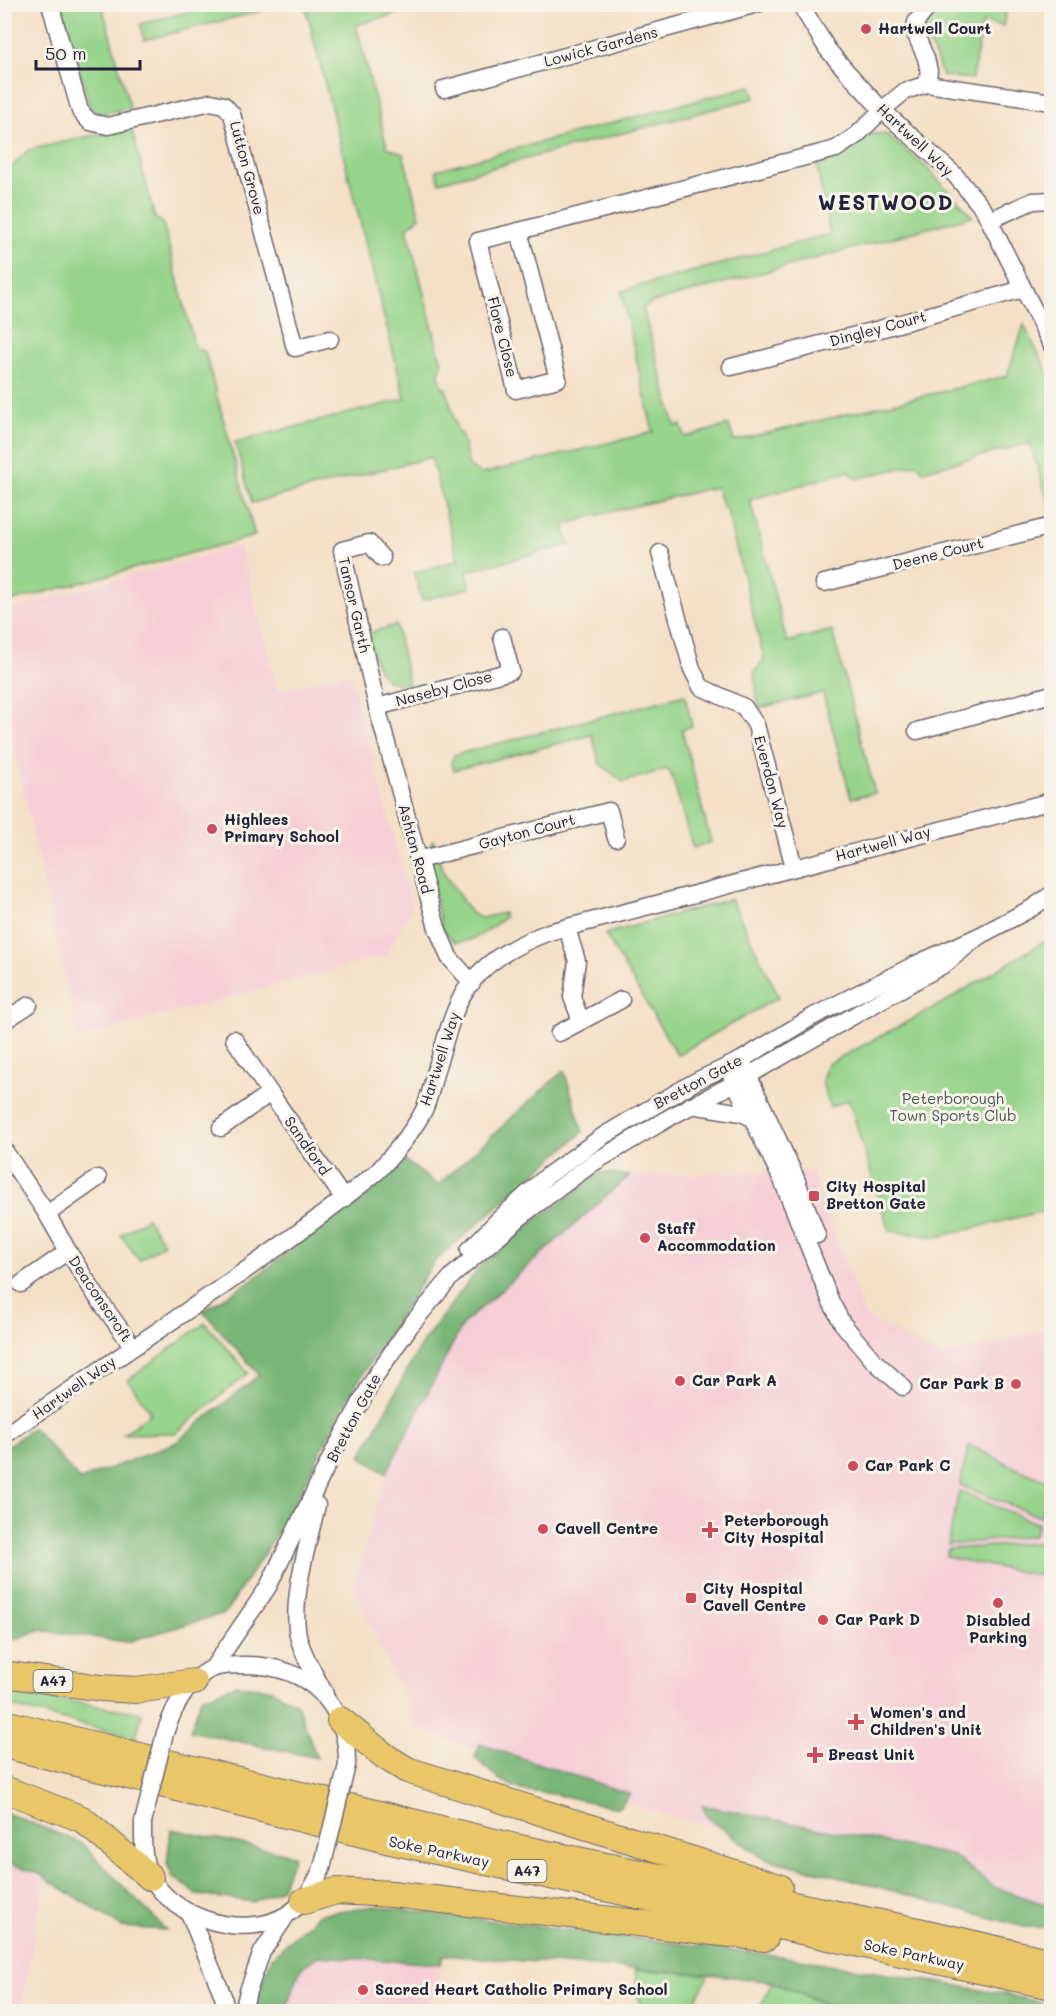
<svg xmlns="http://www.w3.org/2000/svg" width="1056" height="2016" viewBox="0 0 1056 2016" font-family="Mali,sans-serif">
<rect width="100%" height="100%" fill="#f7f3e8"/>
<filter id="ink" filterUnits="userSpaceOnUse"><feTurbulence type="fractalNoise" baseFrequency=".0167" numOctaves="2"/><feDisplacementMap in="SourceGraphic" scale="12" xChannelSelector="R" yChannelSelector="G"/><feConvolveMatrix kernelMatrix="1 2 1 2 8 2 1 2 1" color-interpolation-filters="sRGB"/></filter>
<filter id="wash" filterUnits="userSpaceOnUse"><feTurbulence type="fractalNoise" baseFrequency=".008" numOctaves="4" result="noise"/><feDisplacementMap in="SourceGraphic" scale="24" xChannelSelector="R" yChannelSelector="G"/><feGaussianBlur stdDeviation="1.35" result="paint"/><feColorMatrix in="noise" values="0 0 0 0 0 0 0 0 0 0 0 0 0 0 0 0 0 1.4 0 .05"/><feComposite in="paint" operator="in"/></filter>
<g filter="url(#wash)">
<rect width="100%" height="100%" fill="#f4e0c6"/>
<g fill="#f6cfd6">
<polygon points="240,545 278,691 350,672 412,907 385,956 78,1038 5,708 5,611"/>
<polygon points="812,1171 865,1316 941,1356 1051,1328 1051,1909 986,1889 645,1810 418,1729 353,1587 386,1474 463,1324 563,1233 629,1176"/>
<polygon points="5,1863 45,1877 21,2011 5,2011"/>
<polygon points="318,1956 441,1964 428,2011 285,2012 301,1968"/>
</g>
<g fill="#95d48a" stroke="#5c7b62" stroke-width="1.5">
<polygon points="61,5 102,5 130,108 99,114 90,107"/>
<polygon points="215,5 286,5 144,40 140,24"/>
<polygon points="305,5 427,5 356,25 387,147 403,154 420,217 407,228 442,364 439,374 443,389 446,388 458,433 461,433 469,466 481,474 653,432 621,291 830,234 817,166 841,156 872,134 885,134 924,165 973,216 650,303 643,309 675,426 681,425 685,437 729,425 734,441 1007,376 1024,325 1051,379 1049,439 1052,443 1051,511 1030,443 923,471 917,464 856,479 849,471 750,500 787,642 832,630 875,793 851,798 823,693 759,708 754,673 764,659 726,508 723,508 716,487 593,516 564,525 569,545 467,571 470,588 422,600 414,573 458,560 431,457 252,503 235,442 405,399"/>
<polygon points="943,5 1008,5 1003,26 983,22 972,79 942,76 936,58 922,31"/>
<polygon points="751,86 755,98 439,182 436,170"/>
<polygon points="131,127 155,218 163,223 195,348 205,352 255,536 5,603 5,174 28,150"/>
<path d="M396,625L409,684C375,687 375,659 368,633Z"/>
<polygon points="685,695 692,726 682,730 711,842 693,848 671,774 667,769 623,782 600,764 592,735 454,770 451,763 454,755"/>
<path d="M433,840L443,872L471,913L481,918L504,913V918C488,930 474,943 454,942L442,928L425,854Z"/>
<polygon points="731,899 779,997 677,1055 605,934"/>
<polygon points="1051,937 1051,1204 1044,1211 937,1237 890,1231 876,1191 849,1100 830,1107 822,1082 826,1065 948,1000"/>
<polygon points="147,1218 164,1244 139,1260 121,1235"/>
<polygon points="205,1323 248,1373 176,1433 123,1434 151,1413 128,1380"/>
<polygon points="969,1445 1020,1470 1051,1483 1051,1504 1045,1502 1040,1517 960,1485"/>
<polygon points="959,1491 1038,1524 1033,1536 948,1545"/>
<polygon points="1037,1543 1051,1548 1051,1578 946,1557 948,1549"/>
<polygon points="5,1691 142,1713 136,1738 5,1705"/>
<polygon points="635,1970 709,1974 690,2011 641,2011"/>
<polygon points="772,1982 835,2008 860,2011 758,2012"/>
</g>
<g fill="#78b676" stroke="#4d6c58" stroke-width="1.5">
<polygon points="564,1070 583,1132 434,1262 350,1394 284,1523 225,1613 127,1642 39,1630 5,1643 5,1448 33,1428 80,1480 175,1443 259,1375 203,1311 251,1281 381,1180 404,1160 438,1185"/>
<polygon points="602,1172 629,1176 463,1324 386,1474 361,1456 422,1343 482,1264 537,1219"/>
<polygon points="235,1685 270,1689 297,1704 317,1758 190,1731 201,1698"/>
<polygon points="480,1744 630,1794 618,1808 553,1794 521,1790 500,1780 475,1758"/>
<polygon points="702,1805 954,1856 994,1887 1051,1906 1051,1927 1024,1927 857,1881 763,1858 707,1817"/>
<polygon points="4,1812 81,1843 166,1930 122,1927 38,1873 5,1862"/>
<polygon points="171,1829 294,1855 282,1888 253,1902 198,1895 173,1877 167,1864"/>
<polygon points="374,1906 781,1956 1006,1994 1052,2005 1051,2012 860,2011 835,2008 772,1982 717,1975 443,1955 441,1964 318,1956 301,1968 285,2011 251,2012 272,1957 319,1914"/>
</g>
</g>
<g filter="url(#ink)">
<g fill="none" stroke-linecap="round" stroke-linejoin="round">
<g stroke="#6c646c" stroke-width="19">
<g id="minor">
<polyline points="50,4 80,111 90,122 108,126 211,102 224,105 232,114 295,348 330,339"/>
<polyline points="800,4 828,50 848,73 882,110 955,175 984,210 1052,346"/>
<polyline points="927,84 929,71 926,58 915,33 916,22 931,4"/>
<polyline points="444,89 757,4"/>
<polyline points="990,220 1033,201 1052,200"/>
<polyline points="519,231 836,149 857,135 882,110 905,91 927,84 1052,102"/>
<polygon points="519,231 558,379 516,390 478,241"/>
<polyline points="731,367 880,329 1023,289"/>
<polyline points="660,553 692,669 701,687 744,707 756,725 794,867"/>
<polyline points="382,558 369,543 342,550 377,707 437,928 449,957 472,983"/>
<polyline points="824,583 1052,526"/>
<polyline points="377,707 511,671 502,637"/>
<polyline points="917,731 1052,694"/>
<polyline points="418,860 609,811 616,838"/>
<polyline points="567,928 577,961 572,997 581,1021"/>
<polyline points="4,1021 29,1005"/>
<polyline points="559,1033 621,1000"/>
<polyline points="234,1039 270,1093"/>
<polyline points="744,1066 795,1176 817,1235"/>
<polyline points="730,1073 782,1180 831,1302 842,1323 873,1360 903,1387"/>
<polyline points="691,1105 742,1113 752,1118"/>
<polyline points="221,1128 270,1093 344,1199"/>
<polyline points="4,1150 47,1214"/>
<polyline points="98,1178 47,1214 68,1251 95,1294 133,1347"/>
<polyline points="469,1250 498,1220 547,1176 603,1136 696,1081 741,1060 812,1017 916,964 979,936 1032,908 1052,894"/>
<polyline points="21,1284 68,1251"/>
<path d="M4,1436C129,1348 258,1268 377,1172C395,1153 412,1133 424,1110C430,1097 433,1080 437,1066C445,1043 450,1018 462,996C480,963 515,945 549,932L1052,801"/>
<path d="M317,1505C309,1541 289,1603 299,1639C304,1658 316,1676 325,1694"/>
<polyline points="212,1669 268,1587 334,1451 376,1375 410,1326 452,1276 529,1210 593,1163 672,1116 735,1083 945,964 979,936"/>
<path d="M165,1733C173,1709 186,1683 209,1670C219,1665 234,1665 245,1665C307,1665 348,1703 347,1765"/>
<path d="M143,1822C143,1839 142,1862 151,1877C174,1919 244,1940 286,1915C304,1905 314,1886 322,1868"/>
<polyline points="189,1913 223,1996 226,2012"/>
<polyline points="243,2012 248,1991 262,1952 286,1916"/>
</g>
</g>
<g stroke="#6c646c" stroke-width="28">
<g id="highway">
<polyline points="4,1674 101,1688 136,1690 194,1682"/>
<polyline points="340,1720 386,1757 407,1770 779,1887"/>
<polyline points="4,1723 515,1847 914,1930 1052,1962"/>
<polyline points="4,1745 386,1840 1052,1986"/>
<polyline points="4,1789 82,1819 150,1877"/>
<polyline points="304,1901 336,1891 392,1894 765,1938"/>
</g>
</g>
<use href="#minor" stroke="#fff" stroke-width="16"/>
<use href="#highway" stroke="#e9c769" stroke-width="26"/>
<g stroke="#6c646c" stroke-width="19" stroke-linecap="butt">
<g id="minor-bridge">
<polyline points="143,1822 165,1733"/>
<polyline points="322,1868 347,1765"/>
</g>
</g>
<use href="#minor-bridge" stroke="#fff" stroke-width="16"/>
</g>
</g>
<g fill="#d1495b" stroke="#f7f3e8" stroke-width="2">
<circle cx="866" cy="29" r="6"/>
<circle cx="212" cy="829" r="6"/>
<rect x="808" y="1190" width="12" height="12" rx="3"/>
<circle cx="645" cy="1238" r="6"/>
<circle cx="680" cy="1381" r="6"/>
<circle cx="1016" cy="1384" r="6"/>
<circle cx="853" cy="1466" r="6"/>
<circle cx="543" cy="1529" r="6"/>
<path d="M707 1521h6v6h6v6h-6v6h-6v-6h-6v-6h6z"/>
<rect x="685" y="1592" width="12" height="12" rx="3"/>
<circle cx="998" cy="1603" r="6"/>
<circle cx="823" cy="1620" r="6"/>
<path d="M853 1713h6v6h6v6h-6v6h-6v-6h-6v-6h6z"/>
<path d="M812 1746h6v6h6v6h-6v6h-6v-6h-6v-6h6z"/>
<circle cx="363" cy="1990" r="6"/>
</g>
<g text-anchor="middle" stroke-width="6" stroke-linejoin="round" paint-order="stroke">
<g fill="#f7f3e8" stroke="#62616f" stroke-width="1.5">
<rect x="33.5" y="1670" width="39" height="22" rx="4.5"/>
<rect x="507.5" y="1860" width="39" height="22" rx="4.5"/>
</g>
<g font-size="14" font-weight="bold" fill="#22223b">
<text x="53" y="1686">A47</text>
<text x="527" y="1876">A47</text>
</g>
<g font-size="15" font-weight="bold" fill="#22223b" stroke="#f7f3e8" text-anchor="start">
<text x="878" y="34">Hartwell Court</text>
<text x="224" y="825">Highlees<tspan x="224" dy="17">Primary School</tspan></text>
<text x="826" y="1192">City Hospital<tspan x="826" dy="17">Bretton Gate</tspan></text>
<text x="657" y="1234">Staff<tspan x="657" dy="17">Accommodation</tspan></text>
<text x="692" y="1386">Car Park A</text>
<text x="1004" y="1389" text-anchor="end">Car Park B</text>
<text x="865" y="1471">Car Park C</text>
<text x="724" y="1526">Peterborough<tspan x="724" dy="17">City Hospital</tspan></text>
<text x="555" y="1534">Cavell Centre</text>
<text x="703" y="1594">City Hospital<tspan x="703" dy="17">Cavell Centre</tspan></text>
<text x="835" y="1625">Car Park D</text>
<text x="998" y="1626" text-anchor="middle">Disabled<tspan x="998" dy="17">Parking</tspan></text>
<text x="870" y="1718">Women's and<tspan x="870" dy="17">Children's Unit</tspan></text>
<text x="828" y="1760">Breast Unit</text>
<text x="375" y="1995">Sacred Heart Catholic Primary School</text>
</g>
<g font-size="15" fill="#22223b" stroke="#f7f3e8">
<text transform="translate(601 47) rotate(-15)" y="5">Lowick Gardens</text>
<text transform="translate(915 140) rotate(43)" y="5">Hartwell Way</text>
<text transform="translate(247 168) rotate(75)" y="5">Lutton Grove</text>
<text transform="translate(878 329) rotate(-15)" y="5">Dingley Court</text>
<text transform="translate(502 337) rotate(76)" y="5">Flore Close</text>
<text transform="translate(938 554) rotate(-14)" y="5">Deene Court</text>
<text transform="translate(354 605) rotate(77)" y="5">Tansor Garth</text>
<text transform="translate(444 689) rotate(-15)" y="5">Naseby Close</text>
<text transform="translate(771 782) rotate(75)" y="5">Everdon Way</text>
<text transform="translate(527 832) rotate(-15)" y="5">Gayton Court</text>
<text transform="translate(883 844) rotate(-15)" y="5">Hartwell Way</text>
<text transform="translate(415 849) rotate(75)" y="5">Ashton Road</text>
<text transform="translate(440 1059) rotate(-72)" y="5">Hartwell Way</text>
<text transform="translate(698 1082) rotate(-28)" y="5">Bretton Gate</text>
<text transform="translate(307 1146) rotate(55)" y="5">Sandford</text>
<text transform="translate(100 1299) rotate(56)" y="5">Deaconscroft</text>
<text transform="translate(74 1388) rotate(-35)" y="5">Hartwell Way</text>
<text transform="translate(354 1418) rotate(-62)" y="5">Bretton Gate</text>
<text transform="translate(439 1852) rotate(12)" y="5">Soke Parkway</text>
<text transform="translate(914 1955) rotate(12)" y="5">Soke Parkway</text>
</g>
<g font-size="15" fill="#445753" stroke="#f7f3e8">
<text x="953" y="1104">Peterborough<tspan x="953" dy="17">Town Sports Club</tspan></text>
</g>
<g font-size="21" font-weight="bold" letter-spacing="1.5" fill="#22223b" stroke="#f7f3e8">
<text x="886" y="210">WESTWOOD</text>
</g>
</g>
<rect width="1056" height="2016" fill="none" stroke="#f7f3e8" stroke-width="24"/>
<path d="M36 60v9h104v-9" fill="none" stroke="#22223b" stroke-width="3"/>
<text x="45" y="60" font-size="18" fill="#22223b" stroke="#f7f3e8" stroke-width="4.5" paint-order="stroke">50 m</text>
</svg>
